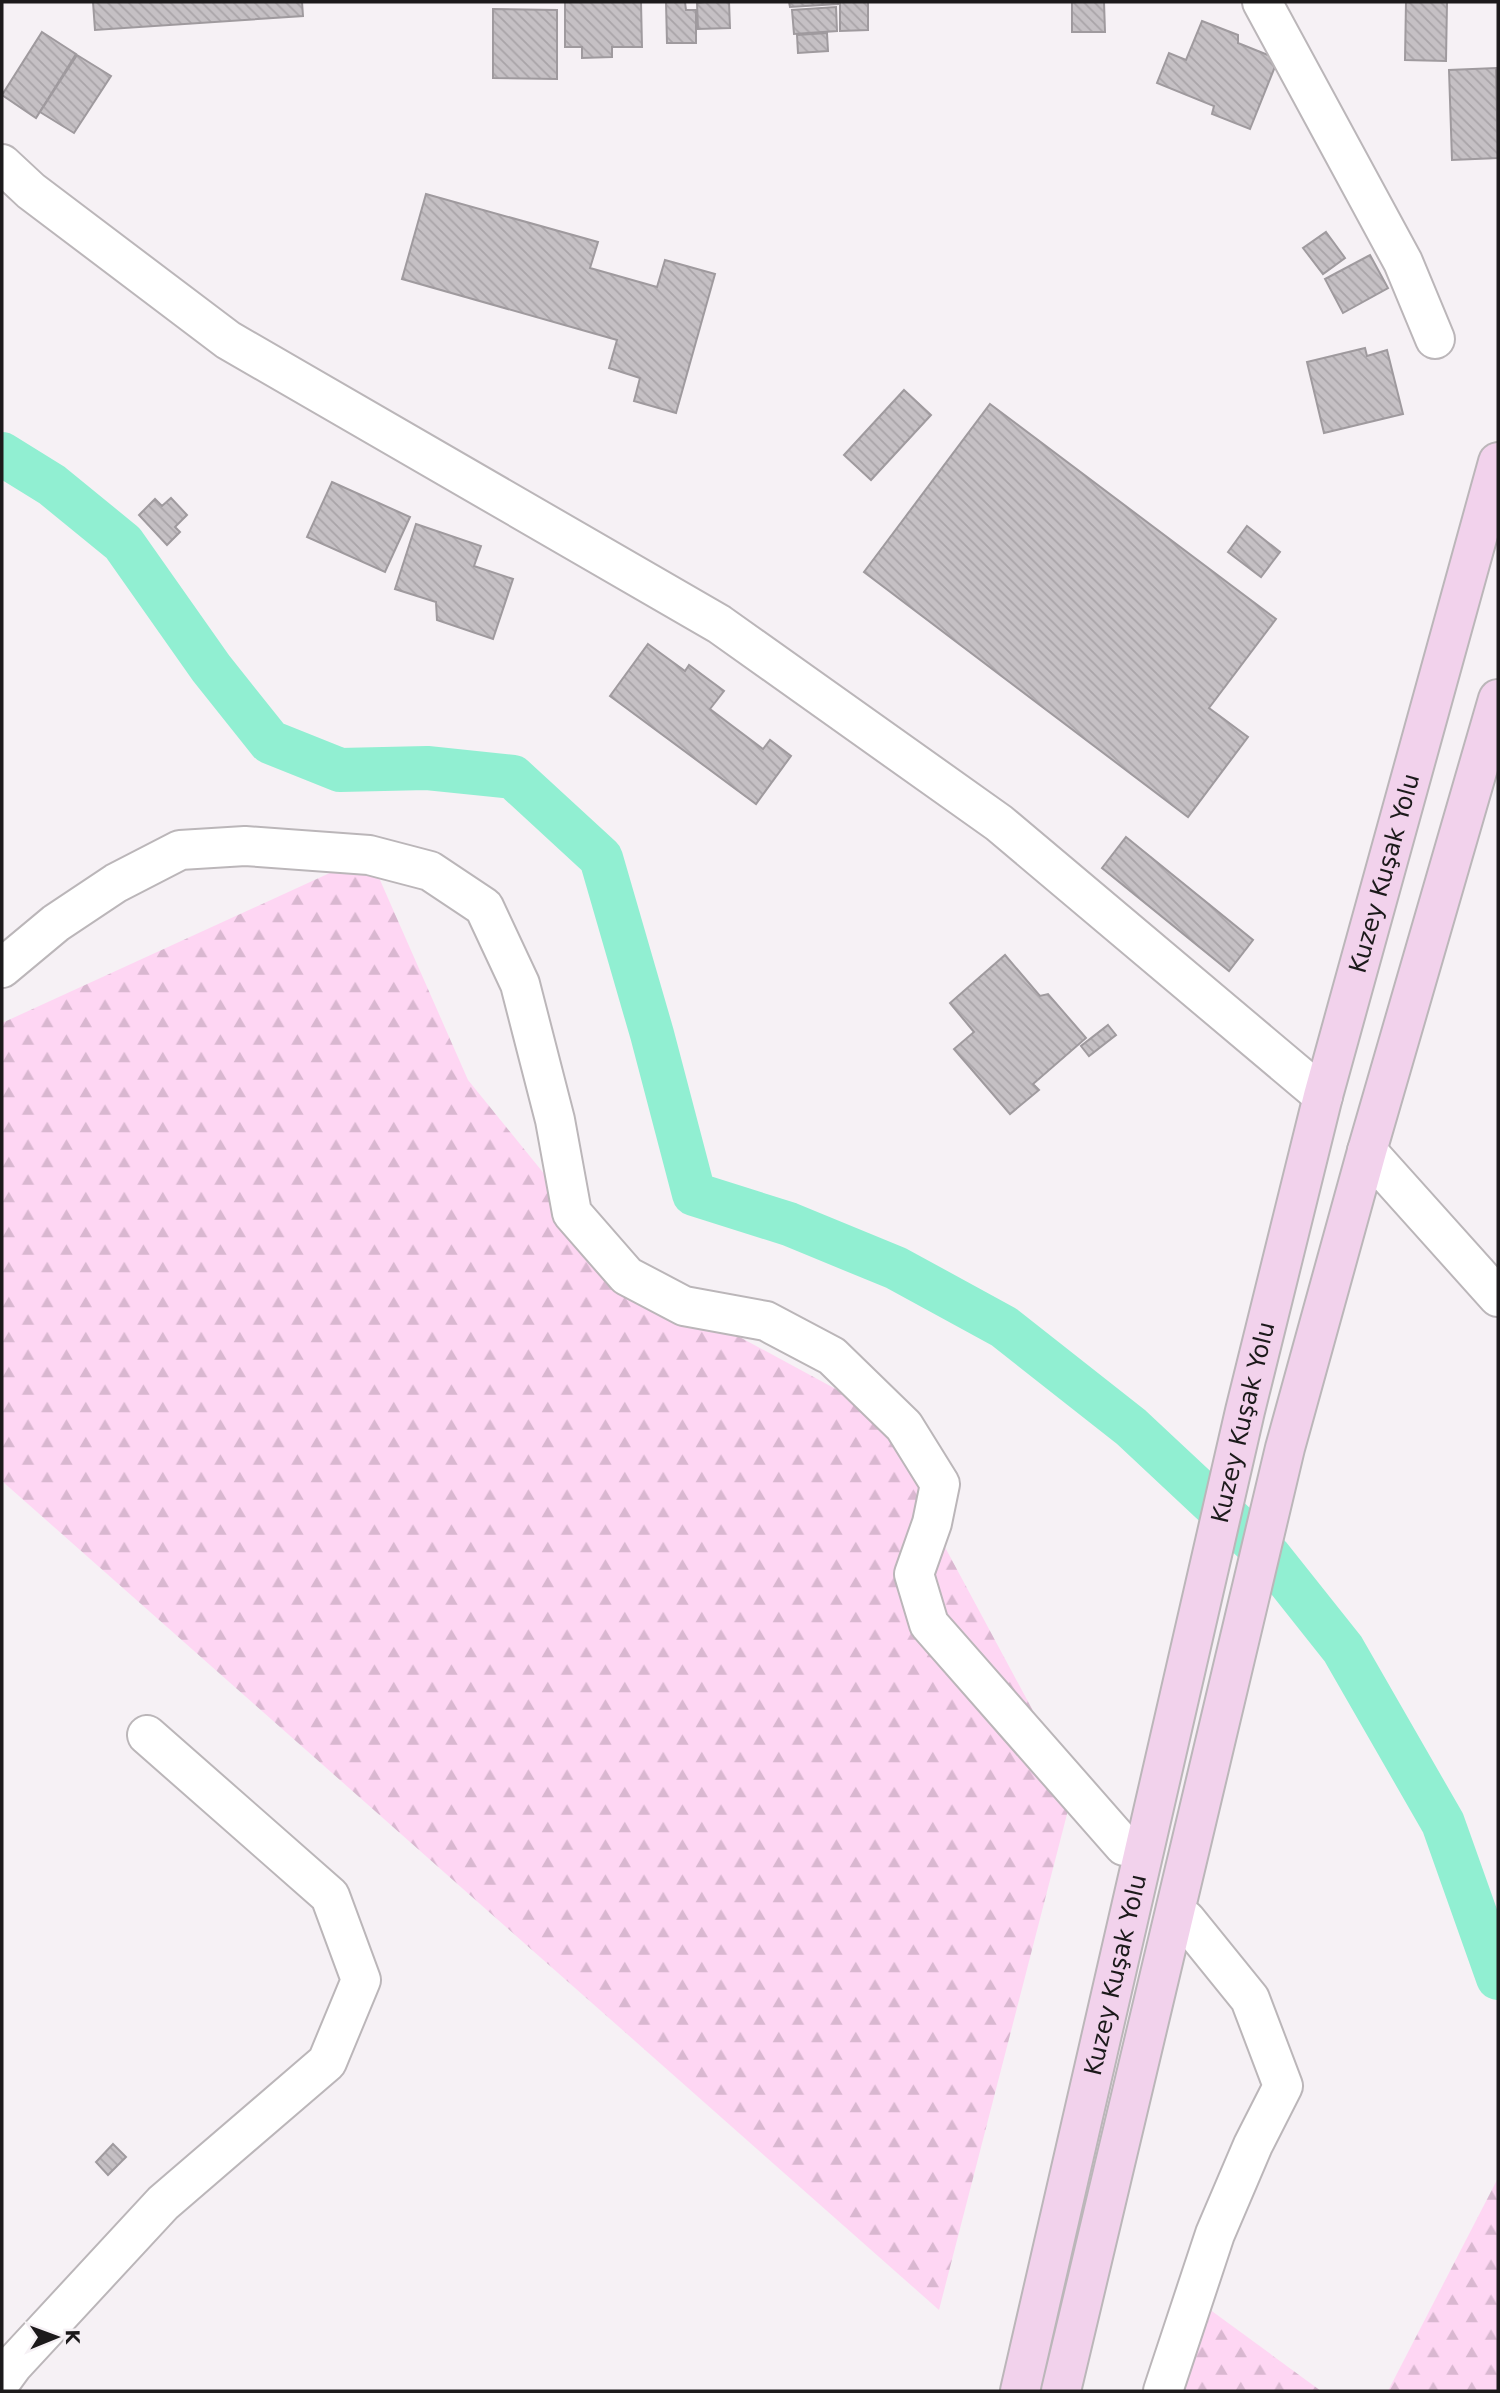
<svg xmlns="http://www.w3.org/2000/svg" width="1500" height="2393" viewBox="0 0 1500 2393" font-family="'DejaVu Sans',sans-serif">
<defs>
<pattern id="forest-firs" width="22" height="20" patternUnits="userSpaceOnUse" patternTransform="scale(1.75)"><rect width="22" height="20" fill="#fed6f3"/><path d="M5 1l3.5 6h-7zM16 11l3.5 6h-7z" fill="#d9b7d0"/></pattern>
<pattern id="building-back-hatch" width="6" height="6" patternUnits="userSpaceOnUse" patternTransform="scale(1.75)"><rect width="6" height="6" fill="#c5c0c4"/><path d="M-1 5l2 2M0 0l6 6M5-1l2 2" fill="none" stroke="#a9a4a8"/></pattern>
</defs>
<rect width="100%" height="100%" fill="#f6f1f5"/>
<g fill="url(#forest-firs)">
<polygon points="369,855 468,1080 627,1276 904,1426 932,1523 1074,1787 939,2310 2,1481 2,1023"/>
<polygon points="1498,2178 1498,2391 1388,2391"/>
<polygon points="1194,2298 1321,2391 1174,2391"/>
</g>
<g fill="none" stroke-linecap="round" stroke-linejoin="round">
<polyline stroke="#91efd2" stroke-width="44" points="2,454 52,485 123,543 211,668 270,742 340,770 427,768 513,777 601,858 652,1034 694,1194 789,1224 896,1268 1004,1327 1131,1427 1269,1556 1343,1649 1443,1823 1498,1978"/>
</g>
<g fill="url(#building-back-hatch)" stroke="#9f9a9e" stroke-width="2">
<polygon points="93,2 302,2 303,16 95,30"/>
<polygon points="565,2 641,2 642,47 612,47 612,57 582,58 582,47 565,47"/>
<polygon points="666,2 685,2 686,10 696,10 696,43 667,43"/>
<polygon points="705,2 729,2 730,28 698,29 697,3"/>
<polygon points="789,2 838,2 838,4 790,7"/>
<polygon points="840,2 868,2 868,30 840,31"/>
<polygon points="1072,2 1104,2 1105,32 1072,32"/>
<polygon points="1406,2 1447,2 1446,61 1405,60"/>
<polygon points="836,7 837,31 794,34 792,10"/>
<polygon points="493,9 557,10 557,79 493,78"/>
<polygon points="1202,21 1238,35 1238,43 1278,59 1250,129 1212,114 1214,106 1157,83 1169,53 1186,60"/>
<polygon points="42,32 76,54 36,118 2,95"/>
<polygon points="827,33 828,51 798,53 797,35"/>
<polygon points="77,55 111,76 74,133 40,112"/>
<polygon points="1496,68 1498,158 1452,160 1449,70"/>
<polygon points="426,194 598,242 590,268 657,287 665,260 715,274 676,413 634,401 640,378 609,368 617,340 402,279"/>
<polygon points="1326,232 1345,258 1323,274 1303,248"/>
<polygon points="1370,255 1388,288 1343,313 1325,279"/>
<polygon points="1365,348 1367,356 1387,350 1403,414 1324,433 1307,362"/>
<polygon points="904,390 931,415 871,480 844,455"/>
<polygon points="990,404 1276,619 1209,708 1248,737 1188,817 864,572"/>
<polygon points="332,482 410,517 385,572 307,537"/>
<polygon points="171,498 187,515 175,527 180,532 167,545 139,515 155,499 162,506"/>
<polygon points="416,524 481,546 474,566 513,579 493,639 437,620 436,602 395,589"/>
<polygon points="1247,526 1280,552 1261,577 1228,552"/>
<polygon points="648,644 685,671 689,665 724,691 710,709 763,749 770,740 791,756 756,804 610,696"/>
<polygon points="1126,837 1253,940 1229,971 1102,868"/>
<polygon points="1005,955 1040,996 1048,994 1086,1038 1033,1084 1039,1090 1010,1114 954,1049 974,1032 950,1003"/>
<polygon points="1108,1025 1116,1035 1089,1056 1081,1046"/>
<polygon points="113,2144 126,2157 108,2175 96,2162"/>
</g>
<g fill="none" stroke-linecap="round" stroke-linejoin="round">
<g stroke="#bbb6b9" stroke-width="42">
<g id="minor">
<polyline points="1262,2 1403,262 1435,339"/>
<polyline points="2,968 56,923 116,883 180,850 245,846 369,855 430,871 484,907 520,984 555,1120 572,1213 627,1276 684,1306 766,1321 832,1356 904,1426 940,1484 932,1523 914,1574 929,1624 1124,1846"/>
<polyline points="2,2380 13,2365 163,2203 327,2062 361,1980 330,1896 147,1735"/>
<polyline points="1163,2391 1215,2234 1253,2145 1283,2086 1250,1999 1186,1920"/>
</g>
</g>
<g stroke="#bbb6b9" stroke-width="42">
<g id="tertiary">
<polyline points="2,164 31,191 228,340 719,624 999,823 1323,1096"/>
<polyline points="1367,1151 1498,1297"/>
</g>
</g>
<g stroke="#bbb6b9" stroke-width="42">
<g id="secondary">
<path id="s1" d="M1020,2391L1245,1411L1323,1096L1498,462"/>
<polyline points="1061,2391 1285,1448 1367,1151 1498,699"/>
</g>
</g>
<use href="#minor" stroke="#fff" stroke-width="38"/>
<use href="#tertiary" stroke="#fff" stroke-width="38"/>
<use href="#secondary" stroke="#f2d2ec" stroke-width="38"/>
</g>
<g text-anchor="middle" stroke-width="7" stroke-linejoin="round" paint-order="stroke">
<g font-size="24" fill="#1c1a1b" stroke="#f6f1f5">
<text dy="8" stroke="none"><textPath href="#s1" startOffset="1561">Kuzey Kuşak Yolu</textPath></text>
<text dy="8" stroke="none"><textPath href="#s1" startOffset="994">Kuzey Kuşak Yolu</textPath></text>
<text dy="8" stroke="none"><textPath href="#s1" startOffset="427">Kuzey Kuşak Yolu</textPath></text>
</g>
</g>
<rect width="1500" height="2393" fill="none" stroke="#1c1a1b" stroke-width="7"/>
<g transform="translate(56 2337) rotate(89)" stroke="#f6f1f5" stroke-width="5" paint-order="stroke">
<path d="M0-5L12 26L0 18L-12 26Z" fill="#1c1a1b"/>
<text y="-10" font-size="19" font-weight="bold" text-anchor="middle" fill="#1c1a1b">K</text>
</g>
</svg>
